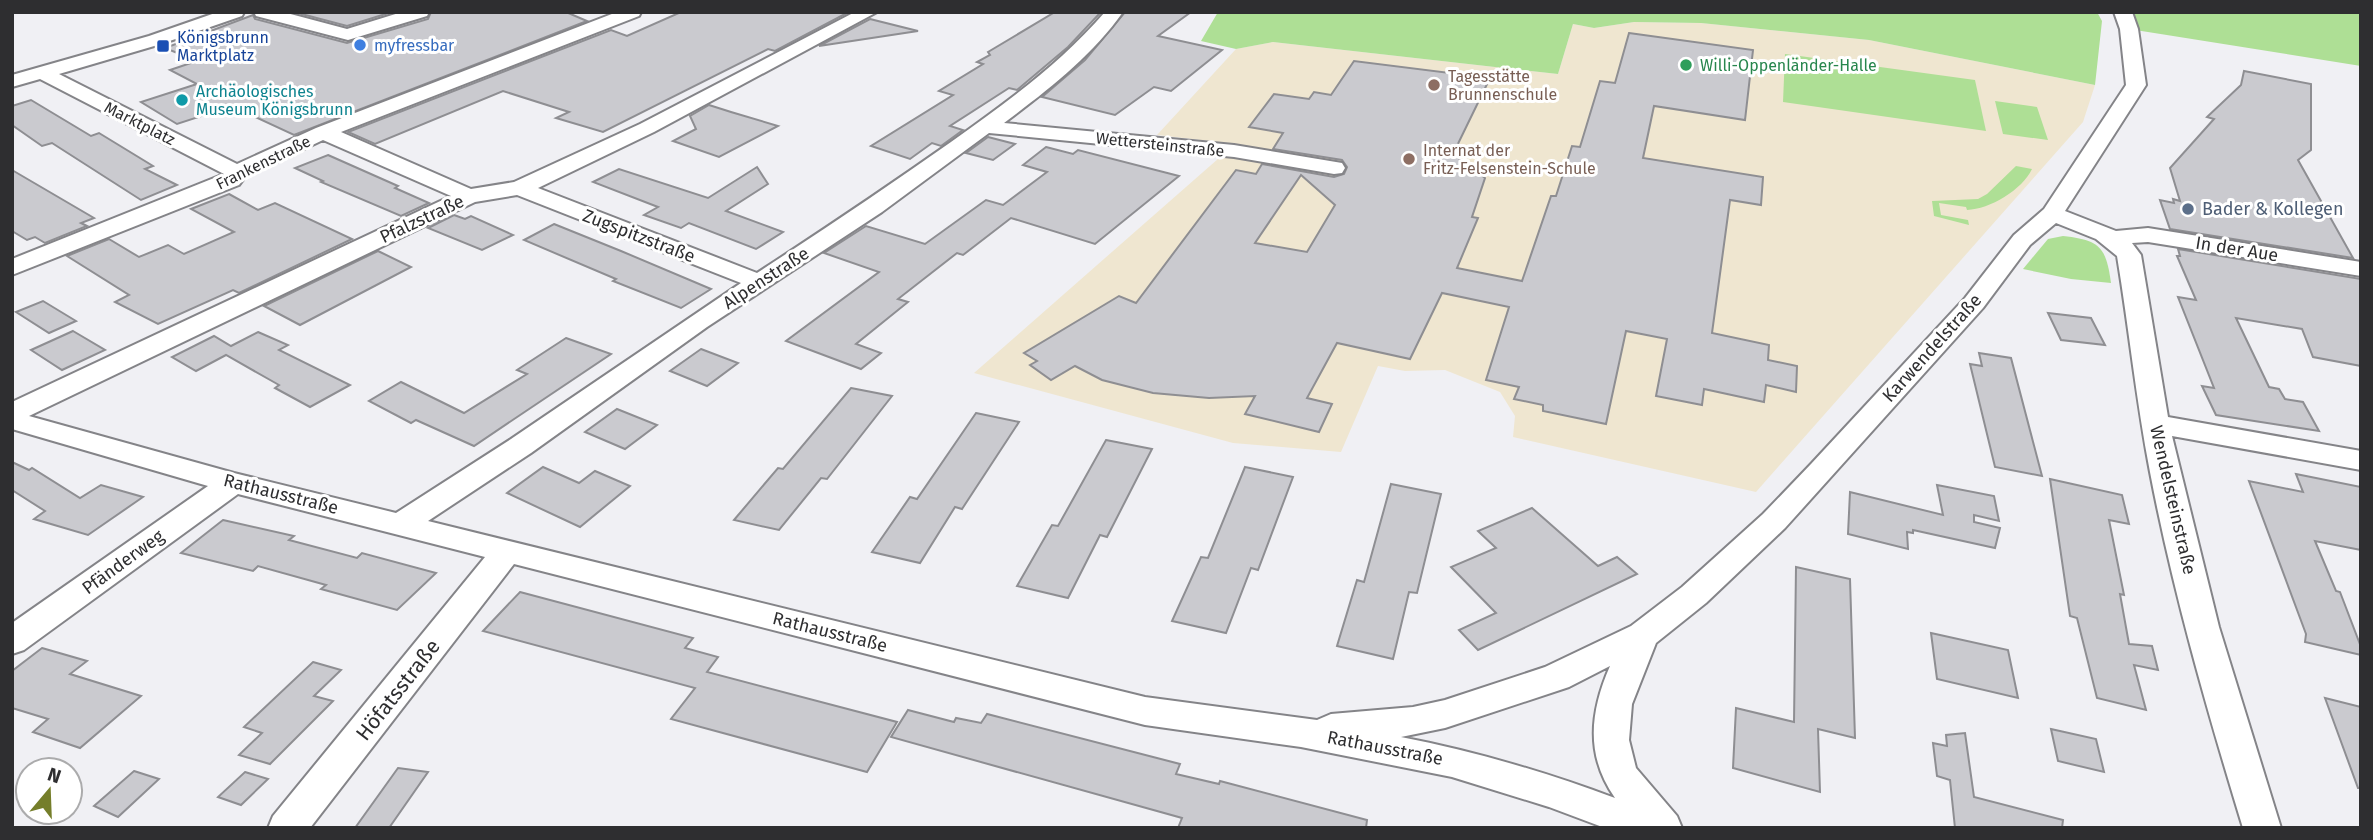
<svg xmlns="http://www.w3.org/2000/svg" width="2373" height="840" viewBox="0 0 2373 840" font-family="'Fira Sans',sans-serif">
<rect width="100%" height="100%" fill="#f0f0f4"/>
<polygon fill="#efe6d0" points="1634,22 1701,23 1869,40 2095,85 2083,122 1756,492 1513,437 1515,416 1500,392 1445,370 1405,371 1378,366 1341,452 1233,443 974,373 1235,144 1157,135 1236,49 1273,42 1558,74 1573,24 1594,28"/>
<g fill="#aedf95">
<polygon points="1218,12 2097,12 2102,21 2095,85 1869,40 1701,23 1634,22 1594,28 1573,24 1558,74 1273,42 1236,49 1201,41"/>
<polygon points="2123,12 2361,12 2361,66 2129,29"/>
<polygon points="1785,54 1975,80 1986,131 1783,102"/>
<polygon points="1995,101 2037,107 2048,140 2003,134"/>
<path d="M2016,166L2032,169C2022,190 1990,209 1967,210L1966,207L1939,203L1941,215L1968,220L1969,225L1934,216L1932,201L1978,199L1987,194Z"/>
<path d="M2063,236C2100,240 2106,247 2111,283L2071,279L2023,269L2048,239Z"/>
</g>
<g fill="#cacacf" stroke="#8e8e92" stroke-width="2" fill-rule="evenodd">
<polygon points="294,12 392,12 347,26"/>
<polygon points="431,12 566,12 587,21 294,135 232,106 177,124 141,102 197,84 170,70 197,61 165,48 253,15 255,19 347,43 428,19"/>
<polygon points="681,12 847,13 775,51 768,49 603,132 556,118 569,112 503,91 375,144 348,132 611,30 627,36"/>
<polygon points="1055,12 1101,12 1068,47 1017,90 1009,88 950,126 963,130 941,146 932,143 910,159 871,146 953,95 939,91 983,64 977,62 990,55 988,52"/>
<polygon points="1125,12 1191,12 1158,36 1222,50 1171,91 1154,87 1115,115 1042,97 1085,60"/>
<polygon points="870,19 918,31 819,46"/>
<path d="M1629,33L1753,50L1745,120L1654,106L1643,158L1763,177L1761,205L1730,200L1712,333L1769,345L1768,360L1797,366L1796,392L1766,385L1764,402L1704,389L1702,405L1656,396L1667,339L1626,331L1606,424L1543,411V405L1514,399L1519,387L1486,380L1509,307L1442,293L1410,359L1337,343L1307,398L1332,404L1319,432L1245,414L1255,396L1209,398L1153,393L1102,380L1075,366L1051,380L1030,365L1037,361L1024,353L1119,296L1136,303L1236,170L1256,174L1262,164L1334,177L1344,174L1347,167L1342,160L1273,149L1283,133L1249,127L1274,94L1309,99L1314,92L1331,95L1354,61L1490,78L1453,154L1485,178L1472,217L1478,218L1457,268L1522,281L1551,196H1556L1572,146L1580,147L1600,81L1615,83ZM1301,175L1335,205L1307,252L1255,243Z"/>
<polygon points="2244,71 2311,84 2311,150 2298,160 2353,258 2170,229 2160,200 2174,203 2173,199 2180,201 2170,168 2214,119 2207,117 2241,85"/>
<polygon points="31,100 91,136 99,133 153,166 145,169 177,185 141,200 52,143 42,146 12,125 12,106"/>
<polygon points="709,105 731,112 778,126 719,157 673,141 696,129 690,116"/>
<polygon points="988,137 1015,144 993,160 966,153"/>
<polygon points="1046,147 1073,154 1078,150 1179,176 1095,244 1011,218 963,255 957,253 898,299 908,302 856,344 881,353 861,369 786,341 879,272 824,253 866,226 925,244 986,200 1003,205 1047,172 1023,165"/>
<polygon points="328,155 398,186 395,188 429,203 401,216 321,182 323,181 295,168"/>
<polygon points="757,167 768,184 726,211 783,232 756,249 689,223 681,228 644,215 658,207 593,182 619,169 708,198"/>
<polygon points="12,170 94,218 81,223 87,226 45,243 35,237 27,240 12,231"/>
<polygon points="229,194 258,210 275,203 352,239 239,293 233,290 158,324 115,302 129,295 67,256 109,239 139,257 168,245 184,254 234,232 191,209"/>
<polygon points="454,215 465,219 471,216 513,235 482,250 428,228"/>
<polygon points="554,224 621,251 711,289 681,308 613,281 616,279 524,240"/>
<polygon points="2178,249 2361,279 2361,366 2313,357 2302,329 2236,318 2269,387 2279,389 2285,399 2303,402 2319,431 2216,415 2202,386 2214,388 2178,297 2196,300 2177,256 2180,256"/>
<polygon points="378,251 411,267 300,325 264,306"/>
<polygon points="43,301 76,321 49,333 16,312"/>
<polygon points="2048,313 2091,318 2105,345 2061,340"/>
<polygon points="73,331 105,350 62,370 31,350"/>
<polygon points="258,332 288,345 279,350 350,385 310,407 275,388 279,385 226,355 196,371 172,357 214,336 231,346"/>
<polygon points="566,338 611,354 474,446 416,420 411,423 369,401 401,382 464,413 527,374 517,370"/>
<polygon points="701,349 738,363 707,386 670,371"/>
<polygon points="1979,353 2011,358 2042,476 1995,467 1970,364 1982,366"/>
<polygon points="851,388 892,396 827,479 821,478 779,530 734,520 778,468 783,469"/>
<polygon points="617,409 657,425 625,449 585,432"/>
<polygon points="976,413 1019,422 962,509 955,507 920,563 872,552 910,497 917,499"/>
<polygon points="1106,440 1152,449 1107,537 1100,535 1068,598 1017,586 1052,525 1058,526"/>
<polygon points="12,462 29,470 32,468 80,498 101,485 143,497 88,535 34,519 45,511 12,490"/>
<polygon points="543,467 579,483 595,471 630,486 580,527 507,493"/>
<polygon points="1245,467 1293,477 1258,570 1251,568 1226,633 1172,621 1201,557 1208,558"/>
<polygon points="2296,474 2361,487 2361,550 2315,541 2336,591 2340,592 2361,647 2361,655 2305,642 2306,634 2249,481 2303,492"/>
<polygon points="2050,479 2122,495 2129,524 2109,520 2124,595 2120,594 2129,644 2152,646 2158,670 2134,665 2146,710 2097,698 2077,618 2070,616"/>
<polygon points="1391,484 1441,494 1417,593 1409,592 1393,659 1337,646 1357,580 1364,582"/>
<polygon points="1937,485 1994,496 1999,521 1974,515 1974,522 2000,528 1995,548 1913,530 1913,533 1907,532 1908,549 1848,534 1850,492 1943,515"/>
<polygon points="1532,508 1598,566 1617,557 1637,574 1478,650 1459,630 1496,613 1451,567 1496,548 1478,531"/>
<polygon points="223,520 294,536 289,540 357,558 362,553 436,573 397,610 321,589 326,585 258,566 253,571 181,553"/>
<polygon points="1796,567 1850,579 1855,738 1818,729 1820,792 1733,768 1736,708 1794,722"/>
<polygon points="520,592 693,638 685,648 718,657 707,672 897,722 867,772 671,719 695,688 483,631"/>
<polygon points="1931,633 2008,650 2018,698 1937,679"/>
<polygon points="42,648 87,661 70,674 141,696 80,748 33,732 48,719 12,708 12,671"/>
<polygon points="313,662 341,670 314,696 333,701 270,764 239,755 262,733 244,727"/>
<polygon points="2325,698 2361,707 2361,788 2358,788"/>
<polygon points="908,710 954,722 956,718 981,723 987,714 1180,764 1176,774 1219,784 1220,781 1367,820 1366,828 1178,828 1182,818 891,737"/>
<polygon points="2051,729 2096,739 2104,772 2058,761"/>
<polygon points="1965,733 1974,797 2063,820 2062,828 1955,828 1950,780 1937,776 1933,743 1947,746 1946,735"/>
<polygon points="398,768 428,772 389,828 355,828"/>
<polygon points="134,771 159,779 118,817 94,806"/>
<polygon points="245,772 268,779 241,805 218,797"/>
</g>
<g fill="none" stroke-linecap="round" stroke-linejoin="round">
<g stroke="#848488" stroke-width="4">
<g id="minor">
<path d="M218,12H244L242,16L161,44L59,74L237,164L316,128L617,12H641L639,16L341,132L471,189L514,182L640,124L855,12H877L654,132L538,188L757,273C823,230 887,187 951,142C1007,102 1060,64 1105,12H1123C1091,57 1048,90 1004,123L1234,145L1342,163L1345,168L1342,173L1334,174L1234,157L989,133L882,212L707,327L531,453L428,521L1145,697L1317,720L1331,714L1413,707L1445,700L1545,667L1631,626L1682,587L1763,514L1811,464L1965,298L2014,235L2044,209L2126,85L2120,29L2114,12H2132L2138,29L2146,85L2065,211L2116,231L2148,228L2361,262V276L2148,242L2132,243L2141,255L2168,417L2361,451V470L2172,436L2219,627L2281,828H2243C2207,710 2173,592 2150,472C2136,400 2129,328 2117,256L2096,239L2056,223L2030,245L1983,308L1785,528L1706,603L1656,643L1632,704L1629,740L1636,768L1677,816L1682,828H1605L1549,807L1452,777L1301,747L1145,725L514,564L310,828H268L273,816L485,557L238,494L24,650L12,654V623L208,486L12,429V402L451,196L323,140L245,177L239,185L12,275V259L224,174L40,79L12,87V75L149,36ZM517,195L741,283L511,439L396,513L234,473L29,416L475,202ZM1610,666C1590,712 1585,755 1615,798C1545,772 1474,751 1401,737L1445,728L1569,687Z"/>
<polygon points="254,12 283,12 347,29 402,12 429,12 427,16 348,40 256,16"/>
</g>
</g>
<use href="#minor" fill="#fff" fill-rule="evenodd"/>
</g>
<circle fill="#3f7fe0" stroke="#fff" stroke-width="2.5" cx="360" cy="45" r="7"/>
<rect fill="#1a4fb4" stroke="#fff" stroke-width="2.5" x="156" y="39" width="14" height="14" rx="3.5"/>
<circle fill="#2e9e5b" stroke="#fff" stroke-width="2.5" cx="1686" cy="65" r="7"/>
<g fill="#8d6e63" stroke="#fff" stroke-width="2.5">
<circle cx="1434" cy="85" r="7"/>
<circle cx="1409" cy="159" r="7"/>
</g>
<circle fill="#0f9aa8" stroke="#fff" stroke-width="2.5" cx="182" cy="100" r="7"/>
<circle fill="#5c6f8a" stroke="#fff" stroke-width="2.5" cx="2188" cy="209" r="7"/>
<g text-anchor="middle" stroke-width="6" stroke-linejoin="round" paint-order="stroke">
<g font-size="16" fill="#164399" stroke="#fff" text-anchor="start">
<text x="177" y="43">Königsbrunn<tspan x="177" dy="18">Marktplatz</tspan></text>
</g>
<g font-size="16" fill="#366cbe" stroke="#fff" text-anchor="start">
<text x="374" y="51">myfressbar</text>
</g>
<g font-size="16" fill="#27864d" stroke="#fff" text-anchor="start">
<text x="1700" y="71">Willi-Oppenländer-Halle</text>
</g>
<g font-size="16" fill="#785e54" stroke="#fff" text-anchor="start">
<text x="1448" y="82">Tagesstätte<tspan x="1448" dy="18">Brunnenschule</tspan></text>
<text x="1423" y="156">Internat der<tspan x="1423" dy="18">Fritz-Felsenstein-Schule</tspan></text>
</g>
<g font-size="16" fill="#0d838f" stroke="#fff" text-anchor="start">
<text x="196" y="97">Archäologisches<tspan x="196" dy="18">Museum Königsbrunn</tspan></text>
</g>
<g font-size="16" fill="#2e2e30" stroke="#fff">
<text transform="translate(140 123) rotate(27)" y="6">Marktplatz</text>
<text transform="translate(1160 144) rotate(6)" y="6">Wettersteinstraße</text>
<text transform="translate(263 162) rotate(-26)" y="6">Frankenstraße</text>
</g>
<g font-size="18" fill="#4e5e75" stroke="#fff" text-anchor="start">
<text x="2202" y="215">Bader &amp; Kollegen</text>
</g>
<g font-size="18" fill="#2e2e30" stroke="#fff">
<text transform="translate(422 219) rotate(-25)" y="6">Pfalzstraße</text>
<text transform="translate(639 236) rotate(21)" y="6">Zugspitzstraße</text>
<text transform="translate(2237 249) rotate(9)" y="6">In der Aue</text>
<text transform="translate(766 278) rotate(-33)" y="6">Alpenstraße</text>
<text transform="translate(1932 348) rotate(-48)" y="6">Karwendelstraße</text>
<text transform="translate(281 494) rotate(14)" y="6">Rathausstraße</text>
<text transform="translate(2173 500) rotate(77)" y="6">Wendelsteinstraße</text>
<text transform="translate(123 562) rotate(-36)" y="6">Pfänderweg</text>
<text transform="translate(830 632) rotate(14)" y="6">Rathausstraße</text>
<text transform="translate(1385 748) rotate(11)" y="6">Rathausstraße</text>
</g>
<g font-size="21" fill="#2e2e30" stroke="#fff">
<text transform="translate(398 690) rotate(-52)" y="7">Höfatsstraße</text>
</g>
</g>
<rect width="2373" height="840" fill="none" stroke="#2e2e30" stroke-width="28"/>
<g transform="translate(49 791) rotate(19)"><circle r="33" fill="#ffffff" stroke="#ababac" stroke-width="2"/>
<path d="M0-5L12 26L0 18L-12 26Z" fill="#757e2a"/>
<text y="-10" font-size="19" font-weight="bold" text-anchor="middle" fill="#2e2e30">N</text>
</g>
</svg>
